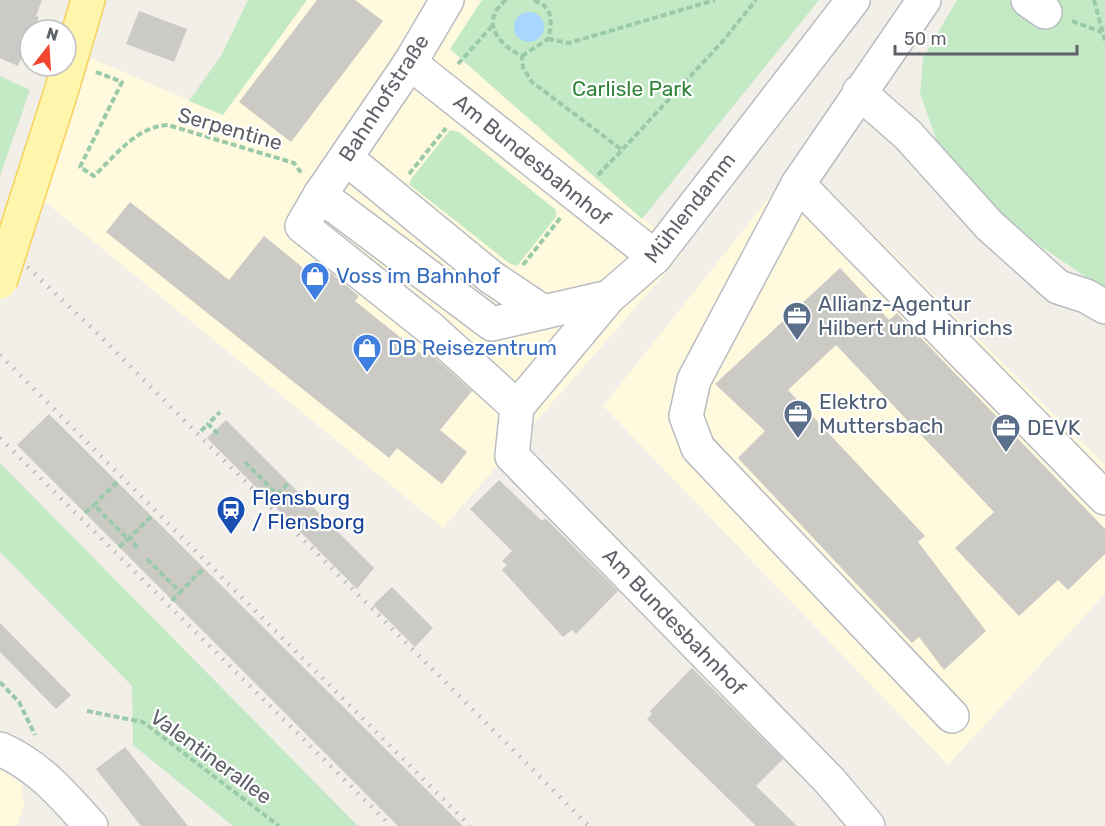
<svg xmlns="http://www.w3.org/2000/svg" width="1105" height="826" viewBox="0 0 1105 826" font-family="Rubik,sans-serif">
<rect width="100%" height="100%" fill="#f1efe7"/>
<g fill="#fff9de">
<polygon points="307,0 482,0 450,49 683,253 443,528 44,201 91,58 223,115"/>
<polygon points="799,160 1105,465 1105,594 948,765 603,406"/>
<polygon points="0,767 20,774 24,806 17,826 0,826"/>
</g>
<g fill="#c3e9c5">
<polygon points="248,0 307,0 223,115 189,101 221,56"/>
<polygon points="482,0 819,0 642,219 450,49"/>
<polygon points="957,0 1105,0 1105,290 1017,230 941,153 920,93 923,58"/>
<polygon points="0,76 30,90 0,176"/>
<polygon points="450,130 459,132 556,210 556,217 517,266 509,263 410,185 411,179"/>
<polygon points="0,464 0,463 358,826 233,826 133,745 132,686 0,552"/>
</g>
<circle fill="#a9d6ff" cx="529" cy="27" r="15"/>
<g fill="#cccac4">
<polygon points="0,0 42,0 36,16 39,17 34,30 30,30 30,39 18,66 0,58"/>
<polygon points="317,0 355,0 383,21 291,142 239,102"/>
<polygon points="139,11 187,29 174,62 126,44"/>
<polygon points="130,202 229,280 264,236 307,271 315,260 359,296 355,301 426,358 430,353 472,391 440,430 467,452 442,484 397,448 389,458 106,232"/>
<polygon points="840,268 889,320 897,313 1105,529 1105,554 1068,590 1058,580 1019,616 955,548 994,512 836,345 788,390 925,536 918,542 986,631 944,670 919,637 912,643 738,458 765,431 715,384"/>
<polygon points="49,414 463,826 398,826 17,445"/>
<polygon points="226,420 374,568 357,589 207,438"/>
<polygon points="499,480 542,521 545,518 618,591 576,634 572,630 563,637 502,570 507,565 502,561 512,551 470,509"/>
<polygon points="392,587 433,628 415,647 373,605"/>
<polygon points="0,623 71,695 56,709 0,652"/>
<polygon points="692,668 783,759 756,786 797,826 756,826 647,719 652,714 650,711"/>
<polygon points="125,747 165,797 188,826 141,826 96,769"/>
</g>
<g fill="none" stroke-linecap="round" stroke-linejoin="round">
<g stroke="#b9bcc1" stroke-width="36">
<g id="minor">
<polyline points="447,0 410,63 320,195 302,226 430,328 517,407"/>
<polyline points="924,0 798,184 694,380 686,416 698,448 952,716"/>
<polyline points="1028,0 1045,12"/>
<polyline points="410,63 655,257"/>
<polyline points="859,92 908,135 989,225 1058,287 1086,296 1105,307"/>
<polyline points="346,158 491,277 543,312"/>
<polyline points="798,184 1105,498"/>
<polyline points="320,195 492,324 609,297"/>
<polyline points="517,407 512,456 830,781 868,826"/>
<polyline points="517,407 609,297 655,257 853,0"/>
<path d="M0,749C39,766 63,795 91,826"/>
</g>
</g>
<g stroke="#f7d25a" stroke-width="36">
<polyline id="major" points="60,95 88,0"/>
</g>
<g stroke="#9bcaab" stroke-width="4" stroke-dasharray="6 3" stroke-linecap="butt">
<path d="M506,0C479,22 498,44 522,56L523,68L532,82L622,150L722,42L756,0"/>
<polyline points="1094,0 1105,41"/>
<polyline points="1072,21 1102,32"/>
<polyline points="548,39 569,43 715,0"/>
<path d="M522,56L548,39C553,21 553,5 532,0"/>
<polyline points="458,64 493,25"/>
<path d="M96,72L122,82L80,167L94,176C115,156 137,126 168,125L294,163L302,174"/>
<polyline points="409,174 446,128"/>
<polyline points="598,175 622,150"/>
<polyline points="523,265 561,217"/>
<polyline points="201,431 208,424"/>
<polyline points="218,434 208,424 220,412"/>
<polyline points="245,462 277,494 290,482"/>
<polyline points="117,482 94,505 127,538"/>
<polyline points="271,501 277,494"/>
<polyline points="85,513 94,505"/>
<polyline points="119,547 129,538"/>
<polyline points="137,548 130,537 151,517"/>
<polyline points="147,559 180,592 204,568"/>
<polyline points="172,601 180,592"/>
<polyline points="0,682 19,702 35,735"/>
<polyline points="87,711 143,722 279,826"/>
</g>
<use href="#minor" stroke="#fff" stroke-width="33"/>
<use href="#major" stroke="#fff6ae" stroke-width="33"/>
<g stroke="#b7b8b9" stroke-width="4.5" stroke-dasharray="1.5 8" stroke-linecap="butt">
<polyline points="0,241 96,332 589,826"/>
<polyline points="0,355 470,826"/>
<polyline points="0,438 391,826"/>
</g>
<g stroke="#f7d25a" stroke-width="36" stroke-linecap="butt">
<polyline id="major-bridge" points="0,282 60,95"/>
</g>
<use href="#major-bridge" stroke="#fff6ae" stroke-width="33"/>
</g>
<defs>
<g id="shop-pin" transform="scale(1.5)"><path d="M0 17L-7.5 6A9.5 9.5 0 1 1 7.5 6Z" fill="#3f7fe0" stroke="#fff"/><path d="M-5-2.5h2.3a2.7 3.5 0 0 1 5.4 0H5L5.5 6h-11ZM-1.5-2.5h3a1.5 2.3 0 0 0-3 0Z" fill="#fff"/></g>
<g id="office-pin" transform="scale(1.5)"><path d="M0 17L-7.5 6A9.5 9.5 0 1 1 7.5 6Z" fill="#5c6f8a" stroke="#fff"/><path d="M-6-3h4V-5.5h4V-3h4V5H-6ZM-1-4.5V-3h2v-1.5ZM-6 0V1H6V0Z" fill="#fff"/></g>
<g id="station-pin" transform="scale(1.5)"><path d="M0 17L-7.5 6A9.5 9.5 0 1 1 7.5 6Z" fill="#1a4fb4" stroke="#fff"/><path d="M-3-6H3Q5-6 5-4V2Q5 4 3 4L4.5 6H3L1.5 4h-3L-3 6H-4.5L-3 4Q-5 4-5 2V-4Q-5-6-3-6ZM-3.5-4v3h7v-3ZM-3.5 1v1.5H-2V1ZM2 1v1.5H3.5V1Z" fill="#fff"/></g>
</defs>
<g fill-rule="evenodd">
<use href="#shop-pin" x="315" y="276"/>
<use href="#office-pin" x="797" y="316"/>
<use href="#shop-pin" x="367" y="348"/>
<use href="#office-pin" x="798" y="414"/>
<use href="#office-pin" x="1006" y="428"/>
<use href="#station-pin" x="231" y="510"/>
</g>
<g text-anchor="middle" stroke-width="4.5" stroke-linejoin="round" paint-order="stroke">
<g font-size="21" fill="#318339" stroke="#fff">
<text x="632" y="96">Carlisle Park</text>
</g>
<g font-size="21" fill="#5e6268" stroke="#fff">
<text transform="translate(384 98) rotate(-57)" y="7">Bahnhofstraße</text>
<text transform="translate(230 129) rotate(16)" y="7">Serpentine</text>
<text transform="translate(532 160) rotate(39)" y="7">Am Bundesbahnhof</text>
<text transform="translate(690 208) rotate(-52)" y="7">Mühlendamm</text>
<text transform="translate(674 622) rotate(46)" y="7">Am Bundesbahnhof</text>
<text transform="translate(211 757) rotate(36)" y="7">Valentinerallee</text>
</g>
<g font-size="21" fill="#366cbe" stroke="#fff" text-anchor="start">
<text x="336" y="283">Voss im Bahnhof</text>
<text x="388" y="355">DB Reisezentrum</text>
</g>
<g font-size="21" fill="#4e5e75" stroke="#fff" text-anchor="start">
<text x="818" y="311">Allianz-Agentur<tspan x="818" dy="24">Hilbert und Hinrichs</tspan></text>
<text x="819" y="409">Elektro<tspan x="819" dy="24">Muttersbach</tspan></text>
<text x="1027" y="435">DEVK</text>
</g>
<g font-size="21" fill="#164399" stroke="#fff" text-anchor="start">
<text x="252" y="505">Flensburg<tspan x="252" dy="24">/ Flensborg</tspan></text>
</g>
</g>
<g transform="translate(48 48) rotate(17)"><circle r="28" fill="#ffffff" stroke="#bfc0c3" stroke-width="1.5"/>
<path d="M0-4.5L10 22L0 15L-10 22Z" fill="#f1452d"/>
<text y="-9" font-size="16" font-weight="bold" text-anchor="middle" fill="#5e6268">N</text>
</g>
<path d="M895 45v9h182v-9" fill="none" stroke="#5e6268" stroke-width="3"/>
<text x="904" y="45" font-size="18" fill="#5e6268" stroke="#ffffff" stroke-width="4.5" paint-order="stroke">50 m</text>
</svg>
